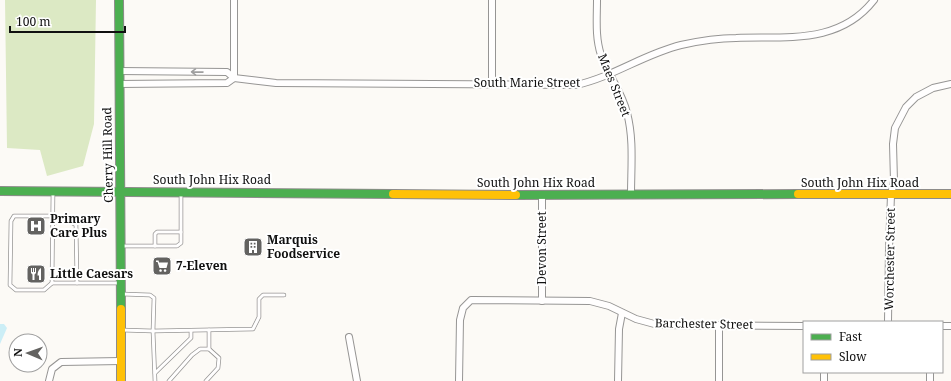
<svg xmlns="http://www.w3.org/2000/svg" width="951" height="381" viewBox="0 0 951 381" font-family="'Noto Serif',serif">
<rect width="100%" height="100%" fill="#fcfaf6"/>
<polygon fill="#dce9c4" points="5,0 96,0 94,124 83,166 47,176 40,150 7,148"/>
<polygon fill="#cceef6" points="0,324 4,324 7,328 0,344"/>
<g fill="none" stroke-linecap="round" stroke-linejoin="round">
<g stroke="#969594" stroke-width="4.5">
<g id="lane">
<polyline points="53,192 52,283 119,283"/>
<polyline points="53,222 71,222 76,225 77,283"/>
<polyline points="121,246 177,246 181,243 181,193"/>
<polyline points="155,246 155,234 157,232 181,232"/>
<polyline points="52,283 44,290 16,290 10,285 11,221 14,216 53,216"/>
<polyline points="122,294 150,295 154,298 153,331 155,381"/>
<polyline points="121,330 153,331 253,329 259,317 259,299 263,295 284,295"/>
<polyline points="209,349 209,330"/>
<polyline points="155,373 191,338 191,331"/>
<polyline points="169,381 192,355 200,349 209,349 219,358 218,368 206,381"/>
</g>
</g>
<g stroke="#969594" stroke-width="8">
<g id="street">
<polyline points="234,0 234,78"/>
<polyline points="492,0 492,83"/>
<path d="M597,0C597,18 595,37 601,55C608,75 622,92 627,113C634,139 631,168 631,195"/>
<path d="M119,71L227,72L234,78L276,83L576,85C613,77 644,54 681,45C699,41 717,38 736,38C786,36 839,45 874,0"/>
<polyline points="119,84 227,83 234,78"/>
<polyline points="542,195 542,301"/>
<polyline points="888,322 889,249 891,195 894,181 893,144 895,128 906,107 916,97 933,88 951,84"/>
<polyline points="942,326 951,326"/>
<polyline points="349,337 357,381"/>
<polyline points="49,381 52,369 61,362 121,361"/>
<polyline points="459,381 460,320 463,308 471,300 590,301 609,306 636,319 658,325 804,326"/>
<polyline points="618,381 619,329 622,313"/>
<polyline points="719,381 719,325"/>
<polyline points="824,381 824,372"/>
<polyline points="930,381 930,372"/>
</g>
</g>
<g stroke="#8d8c8a" stroke-width="10">
<g id="fast">
<polyline points="119,0 121,309"/>
<polyline points="0,191 393,194"/>
<polyline points="516,195 798,194"/>
</g>
</g>
<g stroke="#8d8c8a" stroke-width="10">
<g id="slow">
<polyline points="393,194 516,195"/>
<polyline points="798,194 951,194"/>
<polyline points="121,309 121,381"/>
</g>
</g>
<use href="#lane" stroke="#fffefe" stroke-width="3"/>
<use href="#street" stroke="#fffefe" stroke-width="6"/>
<use href="#fast" stroke="#4caf50" stroke-width="8"/>
<use href="#slow" stroke="#ffc107" stroke-width="8"/>
</g>
<defs><path id="oneway-shaft" d="M-6 0H5M1.5-3L5.5 0L1.5 3" fill="none" stroke-width="1.6" stroke-linecap="round" stroke-linejoin="round"/></defs>
<use stroke="#9f9f9f" href="#oneway-shaft" transform="translate(197 72) rotate(-179)"/>
<defs>
<g id="hospital-square" transform="scale(1)"><rect x="-9" y="-9" width="18" height="18" rx="4" fill="#636260" stroke="#fff"/><path d="M-5-5h3v3.5h4V-5h3V5h-3V1.5h-4V5h-3Z" fill="#fff"/></g>
<g id="building-square" transform="scale(1)"><rect x="-9" y="-9" width="18" height="18" rx="4" fill="#636260" stroke="#fff"/><path d="M-4-6H4V6H1V3H-1V6H-4ZM-2.5-4.3h1.7v1.8h-1.7ZM.8-4.3h1.7v1.8H.8ZM-2.5-1h1.7V.8h-1.7ZM.8-1h1.7V.8H.8Z" fill="#fff"/></g>
<g id="supermarket-square" transform="scale(1)"><rect x="-9" y="-9" width="18" height="18" rx="4" fill="#636260" stroke="#fff"/><path d="M-6-5.5h2.5l.6 2H6L4.5 2H-2.5L-4.4-4H-6ZM-1.5 3.2a1.3 1.3 0 1 0 .1 0ZM3 3.2a1.3 1.3 0 1 0 .1 0Z" fill="#fff"/></g>
<g id="restaurant-square" transform="scale(1)"><rect x="-9" y="-9" width="18" height="18" rx="4" fill="#636260" stroke="#fff"/><path d="M-5-6h1v4h1v-4h1v4h1v-4h1v5L-1.5 .5V6h-2V.5L-5-1ZM5-6V6H3V1.5H1.5Q1.5-4 5-6Z" fill="#fff"/></g>
</defs>
<g fill-rule="evenodd">
<use href="#hospital-square" x="36" y="226"/>
<use href="#building-square" x="253" y="247"/>
<use href="#supermarket-square" x="162" y="266"/>
<use href="#restaurant-square" x="36" y="274"/>
</g>
<g text-anchor="middle" stroke-width="4" stroke-linejoin="round" paint-order="stroke">
<g font-size="12" fill="#101010" stroke="#fff">
<text x="527" y="87">South Marie Street</text>
<text transform="translate(614 85) rotate(68)" y="4">Maes Street</text>
<text transform="translate(108 155) rotate(-91)" y="4">Cherry Hill Road</text>
<text x="212" y="184">South John Hix Road</text>
<text x="536" y="187">South John Hix Road</text>
<text x="860" y="187">South John Hix Road</text>
<text transform="translate(542 248) rotate(-90)" y="4">Devon Street</text>
<text transform="translate(890 259) rotate(-89)" y="4">Worchester Street</text>
<text transform="translate(704 324) rotate(1)" y="4">Barchester Street</text>
</g>
<g font-size="12" font-weight="bold" fill="#101010" stroke="#fff" text-anchor="start">
<text x="50" y="223">Primary<tspan x="50" dy="14">Care Plus</tspan></text>
<text x="267" y="244">Marquis<tspan x="267" dy="14">Foodservice</tspan></text>
<text x="176" y="270">7-Eleven</text>
<text x="50" y="278">Little Caesars</text>
</g>
</g>
<rect x="803" y="321" width="140" height="52" fill="#ffffff" stroke="#9f9f9f"/>
<rect x="811" y="334" width="20" height="6" fill="#4caf50" stroke="#9f9f9f"/>
<text x="839" y="341" font-size="12" fill="#101010">Fast</text>
<rect x="811" y="354" width="20" height="6" fill="#ffc107" stroke="#9f9f9f"/>
<text x="839" y="361" font-size="12" fill="#101010">Slow</text>
<g transform="translate(28 353) rotate(272)"><circle r="19" fill="#ffffff" stroke="#9f9f9f"/>
<path d="M0-3L7 15L0 10L-7 15Z" fill="#636260"/>
<text y="-6" font-size="11" font-weight="bold" text-anchor="middle" fill="#101010">N</text>
</g>
<path d="M10 26v6h115v-6" fill="none" stroke="#101010" stroke-width="2"/>
<text x="16" y="26" font-size="12" fill="#101010" stroke="#ffffff" stroke-width="3" paint-order="stroke">100 m</text>
</svg>
